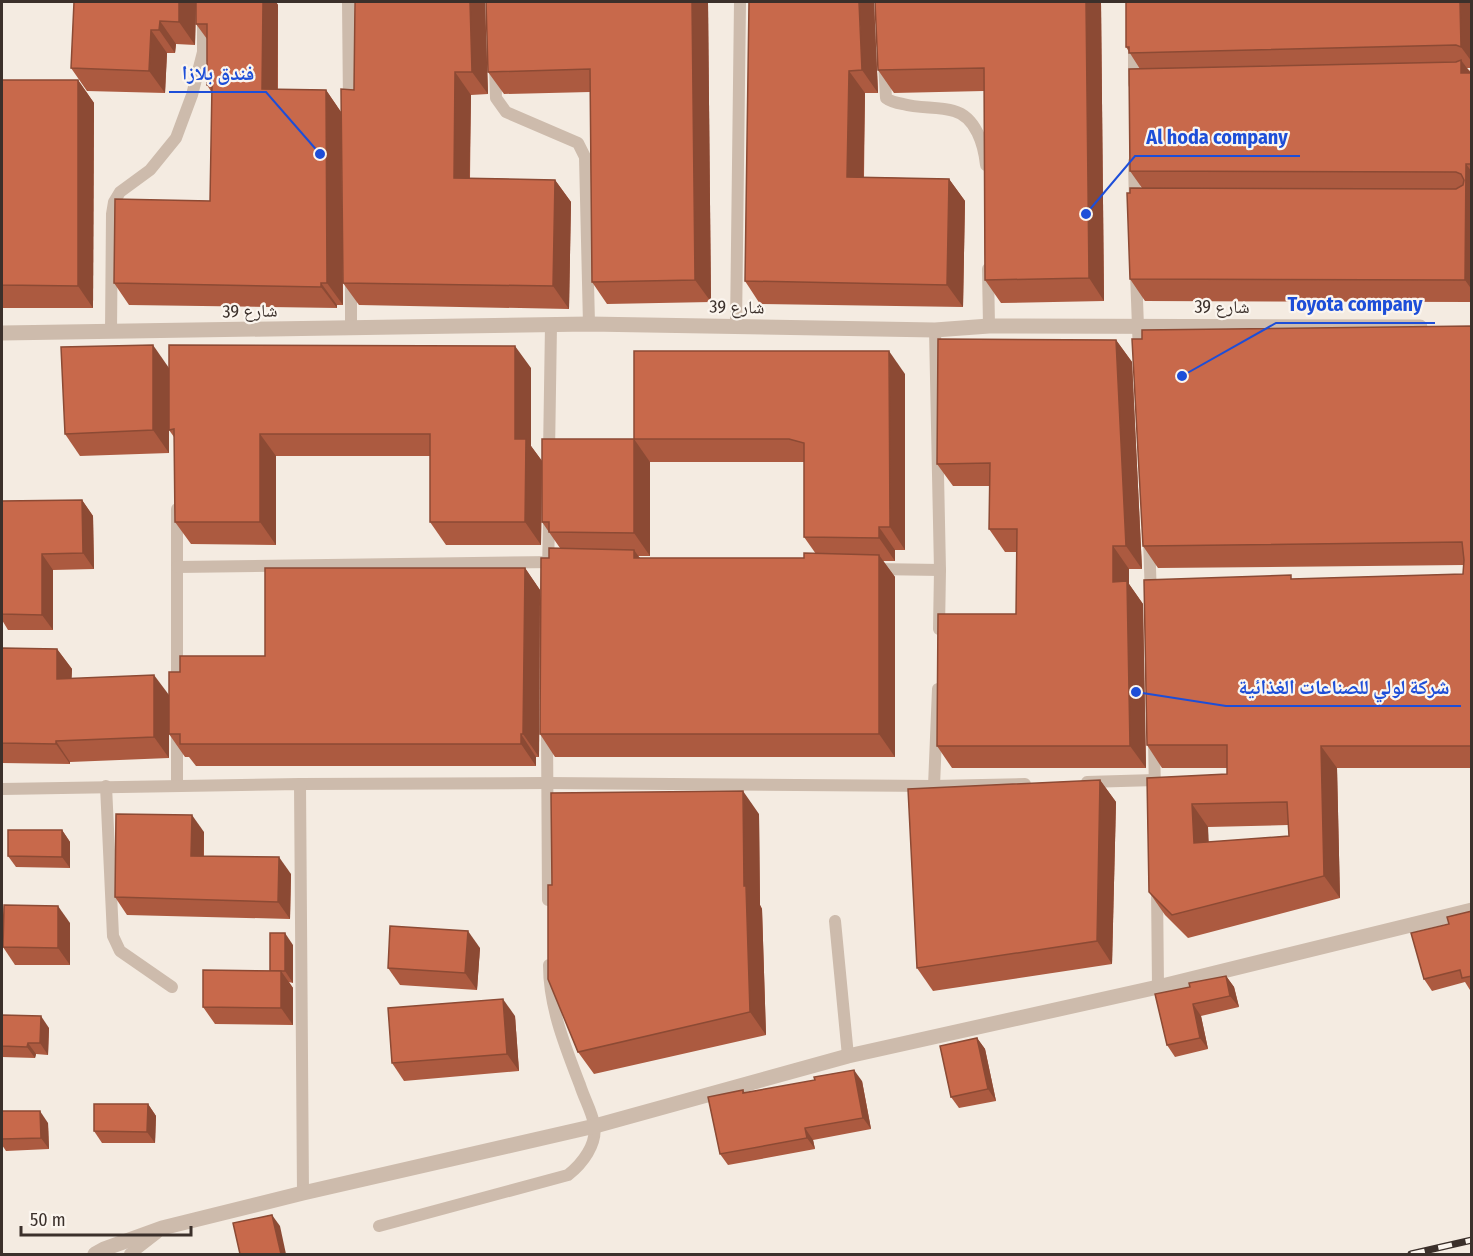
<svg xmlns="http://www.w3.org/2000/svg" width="1473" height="1256" viewBox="0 0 1473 1256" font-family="'Fira Sans Condensed','Noto Naskh Arabic',sans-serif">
<rect width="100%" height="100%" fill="#f4ebe1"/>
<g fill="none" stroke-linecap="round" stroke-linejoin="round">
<g stroke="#cdbbac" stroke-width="12">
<polyline points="348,2 349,105"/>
<polyline points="1134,45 1134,84"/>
<path d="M884,63L886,98C891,102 897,103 903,104C920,109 938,106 954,111C976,117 984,145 986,165"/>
<polyline points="495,66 496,98 506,112 578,143 585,157 589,324"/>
<polyline points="1134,162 1135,204"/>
<polyline points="988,269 989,326"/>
<polyline points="1136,273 1139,354"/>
<polyline points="351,279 351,329"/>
<polyline points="736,327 740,2"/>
<polyline points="935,330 940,570 939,629"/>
<polyline points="111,332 112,214 114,202 120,192 150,170 176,138 192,95 203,52 203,2"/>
<polyline points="549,453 551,325"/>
<polyline points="177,509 177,687"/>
<polyline points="1149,539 1151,597"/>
<polyline points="177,567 555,562"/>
<polyline points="875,569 940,570"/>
<polyline points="548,573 549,518"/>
<polyline points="547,728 548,900"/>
<polyline points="177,731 177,786"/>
<polyline points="1154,740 1155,792"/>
<polyline points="1087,782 1155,780"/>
<polyline points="300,784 547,783 934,786 1025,784"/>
<polyline points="106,786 113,936 120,951 172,987"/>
<polyline points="934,786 938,689"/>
<polyline points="2,789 300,784 303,1193"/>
<polyline points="1157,887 1158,987"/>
<polyline points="835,921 848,1056"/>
<path d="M379,1226L568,1175C582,1164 598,1144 594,1124C592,1112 584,1098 580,1085C565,1046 549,1007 549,965"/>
<polyline points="130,1254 157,1233"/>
</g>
<g stroke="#cdbbac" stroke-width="15">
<polyline points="2,333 589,324 935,330 989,326 1420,327"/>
<polyline points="95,1254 104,1249 162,1228 303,1193 595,1126 848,1056 1158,987 1472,910"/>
</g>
<g stroke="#3b302b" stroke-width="7">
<polyline id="rail" points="1411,1254 1472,1240"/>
</g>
<use href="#rail" stroke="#fbf5ee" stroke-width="4.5" stroke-dasharray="14" stroke-linecap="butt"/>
</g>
<g fill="#ac5a40" fill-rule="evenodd">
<polygon points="196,2 195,45 176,44 175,53 167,53 165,93 87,91 71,68"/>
<polygon points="196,2 276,2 278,5 278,89 326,90 341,112 343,305 337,305 337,308 129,305 114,283 210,201 212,93 207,85 207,39 196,24"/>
<polygon points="355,2 485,2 488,94 471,95 470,178 555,180 571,202 569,309 359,305 343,283 354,90"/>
<polygon points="486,2 708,2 711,302 607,304 592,282 590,92 504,94 488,72"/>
<polygon points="874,2 878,93 865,93 864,177 949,179 965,201 963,307 760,304 745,281"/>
<polygon points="875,2 1101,2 1104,301 1001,303 985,280 984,91 894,93 878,70"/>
<polygon points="1472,2 1472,68 1467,68 1472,73 1472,302 1145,301 1130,279 1130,193 1142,188 1130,171 1140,69 1126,47"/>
<polygon points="2,80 78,80 94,103 93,308 2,308"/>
<path d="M1472,326V768H1337L1340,898L1188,938L1165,915L1149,892L1147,778L1227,774V768H1162L1147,745L1293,579L1463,574L1464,565L1158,568L1143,546ZM1288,825L1289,836L1208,842V827Z"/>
<polygon points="1116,340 1132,362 1142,569 1129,569 1129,584 1143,604 1146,768 952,768 937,746 1016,614 1017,552 1005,552 989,529 989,486 953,486 937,464"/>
<polygon points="169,368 169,453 80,456 65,434"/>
<polygon points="531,368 531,446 542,461 541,545 446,545 430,522 430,456 276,456 276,545 191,544 175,522 174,437 169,430"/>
<path d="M905,374V550H895V561H883L895,577V757H555L540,734L549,558L560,548L542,522L634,439ZM650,462H804V537L816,554L804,558H640L638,556H650Z"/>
<polygon points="82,500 93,516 94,569 53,570 53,630 8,630 2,620 2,501"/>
<polygon points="525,568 540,590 539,757 536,757 536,766 196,766 189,757 185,757 169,734 180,672 265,656"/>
<polygon points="2,648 57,649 72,669 71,679 169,695 169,758 70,762 70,764 2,763"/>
<polygon points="1100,780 1116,802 1112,964 933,991 917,968"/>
<polygon points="759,814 760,905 762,909 766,1035 594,1074 578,1052 552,885"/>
<polygon points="62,830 70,842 70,868 16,867 8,856"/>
<polygon points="204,832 204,856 291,874 290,919 127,915 115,897"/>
<polygon points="1472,911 1472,989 1470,990 1465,982 1432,991 1424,979 1449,924"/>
<polygon points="70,923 70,965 15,965 3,947"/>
<polygon points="293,945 293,983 289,982 293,988 293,1025 215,1024 203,1007 270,971"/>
<polygon points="480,948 477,990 400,985 388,968"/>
<polygon points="1226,976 1234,987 1239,1007 1201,1016 1208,1049 1175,1057 1167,1045 1190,987"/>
<polygon points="2,1015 49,1028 48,1055 36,1054 35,1058 2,1057"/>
<polygon points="515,1016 519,1071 404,1081 392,1063"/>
<polygon points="977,1038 985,1049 996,1101 959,1108 951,1097"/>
<polygon points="862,1081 871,1129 813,1140 815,1149 728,1165 720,1154 743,1090 745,1093"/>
<polygon points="148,1104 156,1116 155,1143 102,1143 94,1131"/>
<polygon points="2,1111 48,1123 49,1149 6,1151 2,1145"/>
</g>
<g fill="#8c4a34">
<polygon points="179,2 196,2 195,45 179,22"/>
<polygon points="263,2 276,2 278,5 277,111 262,89"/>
<polygon points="470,2 485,2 488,94 472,72"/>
<polygon points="692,2 708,2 711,302 695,280"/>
<polygon points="859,2 874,2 878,93 862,70"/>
<polygon points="1086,2 1101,2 1104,301 1089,278"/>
<polygon points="1460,2 1472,2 1472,62 1461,47"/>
<polygon points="160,21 176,44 175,53 159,30"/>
<polygon points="151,30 167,53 165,93 149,71"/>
<polygon points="1461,60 1472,75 1461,73"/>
<polygon points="849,71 865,93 863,199 847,177"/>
<polygon points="455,72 471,95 469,201 454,178"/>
<polygon points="78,80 94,103 93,308 78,286"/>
<polygon points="326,90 341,112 343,305 327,283"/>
<polygon points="1466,164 1472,172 1472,290 1465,280"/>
<polygon points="949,179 965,201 963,307 947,285"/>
<polygon points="555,180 571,202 569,309 553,286"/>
<polygon points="321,283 337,305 337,308 321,287"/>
<polygon points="1116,340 1132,362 1142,569 1126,546"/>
<polygon points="153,345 169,368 169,453 153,430"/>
<polygon points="515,346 531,368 531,446 542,461 541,545 525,522 515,439"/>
<polygon points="889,351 905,374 905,550 890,527"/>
<polygon points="260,434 276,456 276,545 260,522"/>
<polygon points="634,439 650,462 650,556 634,533"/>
<polygon points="82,500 93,516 94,569 83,553"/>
<polygon points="879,527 895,550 895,561 879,538"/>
<polygon points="1113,546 1129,569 1129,584 1143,604 1146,768 1130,746 1113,582"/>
<polygon points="634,550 650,572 634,558"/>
<polygon points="42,554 53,570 53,630 42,615"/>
<polygon points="879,555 895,577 895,757 879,734"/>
<polygon points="525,568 540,590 539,757 523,734"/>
<polygon points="57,649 72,669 71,700 57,679"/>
<polygon points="154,675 169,695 169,758 154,737"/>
<polygon points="521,734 536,757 536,766 521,744"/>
<polygon points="56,741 70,762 70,764 56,744"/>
<polygon points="1321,746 1337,768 1340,898 1324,876"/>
<polygon points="1100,780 1116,802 1112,964 1097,941"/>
<polygon points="743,791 759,814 760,905 762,909 766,1035 750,1012 744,886"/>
<polygon points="1192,804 1208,827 1210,865 1194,843"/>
<polygon points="192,815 204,832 203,873 191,856"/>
<polygon points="62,830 70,842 70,868 62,857"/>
<polygon points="279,857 291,874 290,919 278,902"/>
<polygon points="58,906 70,923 70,965 58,948"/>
<polygon points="468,931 480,948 477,990 465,973"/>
<polygon points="285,933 293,945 293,983 285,971"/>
<polygon points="281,971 293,988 293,1025 281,1008"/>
<polygon points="1226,976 1234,987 1239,1007 1230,996"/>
<polygon points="503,999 515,1016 519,1071 507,1054"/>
<polygon points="1193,1004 1201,1016 1208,1049 1200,1038"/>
<polygon points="41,1016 49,1028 48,1055 40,1043"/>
<polygon points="977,1038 985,1049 996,1101 988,1089"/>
<polygon points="28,1043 36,1054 35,1058 27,1047"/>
<polygon points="854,1070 862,1081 871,1129 863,1118"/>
<polygon points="148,1104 156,1116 155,1143 147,1132"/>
<polygon points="40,1111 48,1123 49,1149 41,1138"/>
<polygon points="805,1128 813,1140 815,1149 807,1138"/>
<polygon points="272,1215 280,1226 286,1254 281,1254"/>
</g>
<g fill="#c8694b" stroke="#8c4a34" stroke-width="1.5" fill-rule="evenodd">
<polygon points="74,2 179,2 179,22 160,21 159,30 151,30 149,71 71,68"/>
<polygon points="196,2 263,2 262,89 326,90 327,283 321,283 321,287 114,283 115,199 210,201 212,85 207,85 207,24 196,24"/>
<polygon points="355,2 470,2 472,72 455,72 454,178 555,180 553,286 343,283 341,89 354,90"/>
<polygon points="486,2 692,2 695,280 592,282 590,69 488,72"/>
<polygon points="749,2 859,2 862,70 849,71 847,177 949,179 947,285 745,281"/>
<polygon points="875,2 1086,2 1089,278 985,280 984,68 878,70"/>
<polygon points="1126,2 1460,2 1461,47 1456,45 1129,53 1129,47 1126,47"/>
<polygon points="1461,60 1461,73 1472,73 1472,164 1466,164 1465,280 1130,279 1127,193 1130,193 1130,188 1456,189 1463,185 1464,180 1461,174 1456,172 1130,171 1129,69 1456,62"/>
<polygon points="2,80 78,80 78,286 2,285"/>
<path d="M1472,326V746H1321L1324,876L1172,915L1149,892L1147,778L1227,774V745H1147L1144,580L1291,575V579L1463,574L1464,560L1462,542L1143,546L1132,339H1142V330ZM1287,802L1289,836L1194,843L1192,804Z"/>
<polygon points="938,339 1116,340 1126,546 1113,546 1113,582 1127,581 1130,746 937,746 938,614 1016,614 1017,529 989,529 990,463 937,464"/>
<polygon points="153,345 153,430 65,434 61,347"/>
<polygon points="169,345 515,346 515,439 526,439 525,522 430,522 430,434 260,434 260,522 175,522 174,429 169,430"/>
<polygon points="634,351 889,351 890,527 879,527 879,538 804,537 804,443 789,439 634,439"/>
<polygon points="542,439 634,439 634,533 549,532 549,522 542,522"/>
<polygon points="82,500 83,553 42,554 42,615 2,614 2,501"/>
<polygon points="549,548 634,550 634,558 804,558 804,553 879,555 879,734 540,734 541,558 549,558"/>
<polygon points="265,568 525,568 523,734 521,734 521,744 180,744 180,734 169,734 169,672 180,672 180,656 265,656"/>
<polygon points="2,648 57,649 57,679 154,675 154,737 56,741 56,744 2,743"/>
<polygon points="1100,780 1097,941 917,968 908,789"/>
<polygon points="743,791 744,886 746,886 750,1012 578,1052 548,979 548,885 552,885 551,793"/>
<polygon points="116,814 192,815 191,856 279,857 278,902 115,897"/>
<polygon points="8,830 62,830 62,857 8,856"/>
<polygon points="4,905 58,906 58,948 3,947"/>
<polygon points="1472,911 1472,976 1462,978 1460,970 1424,979 1411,933 1449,924 1447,917"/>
<polygon points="390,926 468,931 465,973 388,968"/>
<rect x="270" y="933" width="15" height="38"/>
<polygon points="203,970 281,971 281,1008 203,1007"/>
<polygon points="1226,976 1230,996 1193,1004 1200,1038 1167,1045 1155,994 1190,987 1189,983"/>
<polygon points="503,999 507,1054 392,1063 388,1008"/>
<polygon points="2,1015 41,1016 40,1043 28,1043 27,1047 2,1046"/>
<polygon points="977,1038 988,1089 951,1097 940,1046"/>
<polygon points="854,1070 863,1118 805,1128 807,1138 720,1154 708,1097 743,1090 743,1093 815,1080 814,1077"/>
<polygon points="94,1104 148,1104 147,1132 94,1131"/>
<polygon points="2,1111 40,1111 41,1138 2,1139"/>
<polygon points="272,1215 281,1254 240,1254 233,1223"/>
</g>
<g text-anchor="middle" stroke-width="4.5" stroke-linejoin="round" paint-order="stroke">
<g font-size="18" fill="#3b302b" stroke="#fbf5ee">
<text transform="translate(737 307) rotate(1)" y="6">شارع 39</text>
<text x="1222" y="313">شارع 39</text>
<text transform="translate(250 311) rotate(-1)" y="6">شارع 39</text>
</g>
</g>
<path fill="none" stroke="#1d4ed8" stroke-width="2" d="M320 154L266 92H169M1086 214L1135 156H1300M1182 376L1276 323H1435M1136 692L1226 706H1461"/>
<g fill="#1d4ed8" stroke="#fbf5ee" stroke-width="2">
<circle cx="320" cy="154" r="6"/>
<circle cx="1086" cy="214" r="6"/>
<circle cx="1182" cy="376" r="6"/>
<circle cx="1136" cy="692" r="6"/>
</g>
<g font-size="20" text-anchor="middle" font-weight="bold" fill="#1d4ed8" stroke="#fbf5ee" stroke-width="4.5" stroke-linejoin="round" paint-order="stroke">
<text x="218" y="80">فندق بلازا</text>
<text x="1217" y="144">Al hoda company</text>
<text x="1355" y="311">Toyota company</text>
<text x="1344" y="694">شركة لولي للصناعات الغذائية</text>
</g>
<rect width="1473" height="1256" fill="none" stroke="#3b302b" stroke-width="6"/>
<path d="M21 1226v9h170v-9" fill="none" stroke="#3b302b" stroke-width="3"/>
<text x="30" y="1226" font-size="18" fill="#3b302b" stroke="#fbf5ee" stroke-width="4.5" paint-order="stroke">50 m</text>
</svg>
